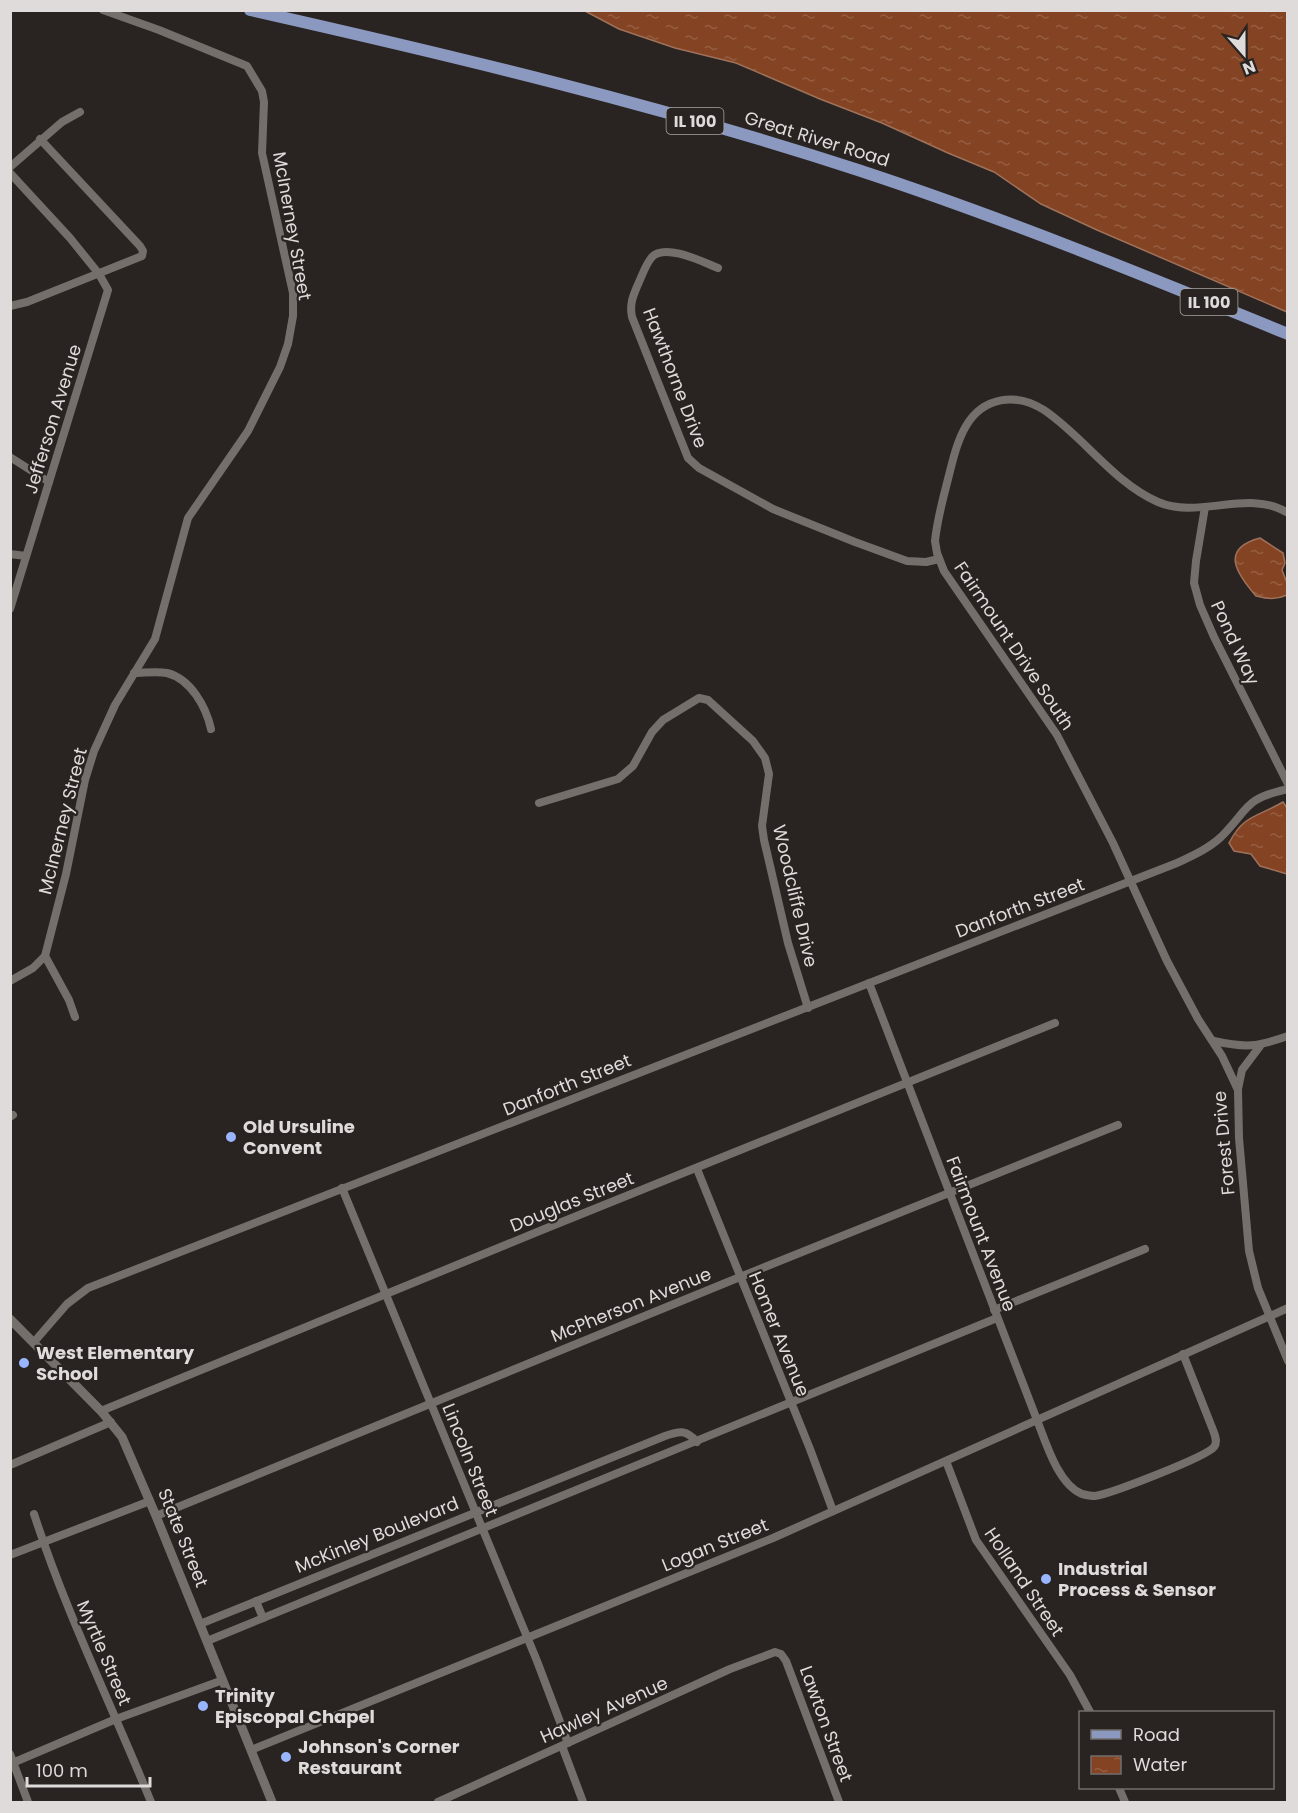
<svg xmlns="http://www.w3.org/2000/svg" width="1298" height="1813" viewBox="0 0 1298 1813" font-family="Poppins,sans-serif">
<defs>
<pattern id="water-ripples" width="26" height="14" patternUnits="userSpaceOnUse" patternTransform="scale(1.5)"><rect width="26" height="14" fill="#844323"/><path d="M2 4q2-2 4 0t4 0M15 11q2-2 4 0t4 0" fill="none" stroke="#955e42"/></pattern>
</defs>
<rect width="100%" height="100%" fill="#292421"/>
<g fill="url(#water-ripples)" stroke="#9f715a" stroke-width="1.5">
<polygon points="585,11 1287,11 1287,312 1097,230 1041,204 994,172 948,153 882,123 820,99 736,63 675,48 619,29"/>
<path d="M1260,538L1283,553L1285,563L1282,570L1287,583V595C1276,600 1268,599 1256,596C1237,574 1219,549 1260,538Z"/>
<path d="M1283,802L1287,808V874L1260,866L1251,854L1234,851L1229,843C1244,814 1258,817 1283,802Z"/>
</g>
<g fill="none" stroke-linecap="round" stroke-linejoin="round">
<g stroke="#756f6c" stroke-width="8">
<polyline points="10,167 62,122 80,112"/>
<polyline points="10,173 70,238 99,274 108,290 10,609"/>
<path d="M718,268C703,262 665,243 652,257C646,264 643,273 639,282C634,294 629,303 632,317L688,458L699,468L773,509L855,542L907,561L926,562L939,559"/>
<polyline points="10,306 27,302 142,256 143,251 140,246 40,139"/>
<polyline points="10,457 49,482"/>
<polyline points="1205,507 1196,561 1194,583 1200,605 1214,637 1288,784"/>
<path d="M1288,513C1249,488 1199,520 1158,502C1113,482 1084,437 1044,410C1016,392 983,397 966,426C956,443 952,464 947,483C942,502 937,521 935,541L937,553L944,571L1057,735L1113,843L1167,961L1198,1019L1222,1056L1238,1090L1239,1138L1249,1251L1258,1288L1288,1361"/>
<polyline points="10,554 26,556"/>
<path d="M134,673C144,673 156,671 167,673C191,679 206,707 211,729"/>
<polyline points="539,803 618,779 633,766 652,732 663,720 699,698 708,700 753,741 765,758 769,774 762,826 764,840 788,943 808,1008"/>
<polyline points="45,956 69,1000 75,1017"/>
<polyline points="10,981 33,968 45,956 66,874 85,780 94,751 115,705 155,639 188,518 248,431 280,367 288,344 293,316 293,293 262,153 264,102 262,91 247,66 159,30 103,10"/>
<path d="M869,983L1037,1420C1046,1443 1058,1484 1082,1494C1086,1495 1091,1496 1095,1496C1110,1494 1206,1457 1214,1447C1218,1442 1215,1435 1213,1430L1183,1354"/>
<path d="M1214,1041C1246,1048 1256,1047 1288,1036"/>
<polyline points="1238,1089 1242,1070 1260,1046"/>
<polyline points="10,1117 13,1115"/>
<polyline points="697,1169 810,1449 833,1511"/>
<polyline points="342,1188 537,1661 568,1743"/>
<polyline points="994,1310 1145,1249"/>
<path d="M34,1342L67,1304L88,1288L1177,863C1192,856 1208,849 1221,837C1250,808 1243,799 1288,789"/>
<polyline points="101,1411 542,1230 1055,1023"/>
<polyline points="946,1461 976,1540 1070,1675 1090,1712"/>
<polyline points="10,1465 111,1422"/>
<path d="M34,1514C66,1613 112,1706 151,1802"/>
<polyline points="156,1516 740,1277 1118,1125"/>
<polyline points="10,1555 150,1501"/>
<polyline points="256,1601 263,1618"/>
<path d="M200,1624L665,1436C679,1431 686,1429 697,1442"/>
<polyline points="207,1641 997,1318"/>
<polyline points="562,1746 583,1802"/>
<polyline points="251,1750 773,1538 1288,1308"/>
<polyline points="10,1754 28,1802"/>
<polyline points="10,1764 116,1719 223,1680"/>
<polyline points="1119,1788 1125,1802"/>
<polyline points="438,1802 730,1669 775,1652 781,1654 786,1661 839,1802"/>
</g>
<polyline stroke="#756f6c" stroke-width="9" points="10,1319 101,1411 122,1437 156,1516 272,1802"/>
<path stroke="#8b99c1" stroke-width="12" d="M250,10C454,56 659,105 858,170C1004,218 1146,276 1288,334"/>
</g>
<g fill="#99b5fd" stroke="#292421" stroke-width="2">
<circle cx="231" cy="1137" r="6"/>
<circle cx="24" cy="1363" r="6"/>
<circle cx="1046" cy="1579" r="6"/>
<circle cx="203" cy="1706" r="6"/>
<circle cx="286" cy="1757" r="6"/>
</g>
<g text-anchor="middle" stroke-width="4.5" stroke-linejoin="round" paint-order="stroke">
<g fill="#292421" stroke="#a8a4a2" stroke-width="1.5">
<rect x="666.5" y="108" width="57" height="26" rx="4.5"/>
<rect x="1180.5" y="289" width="57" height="26" rx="4.5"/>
</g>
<g font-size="16" font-weight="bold" fill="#dfdbda">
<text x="695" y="127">IL 100</text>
<text x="1209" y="308">IL 100</text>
</g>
<g font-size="18" fill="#dfdbda" stroke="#292421">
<text transform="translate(817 139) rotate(17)" y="6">Great River Road</text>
<text transform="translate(292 226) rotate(80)" y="6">McInerney Street</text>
<text transform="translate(675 378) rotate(69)" y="6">Hawthorne Drive</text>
<text transform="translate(53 419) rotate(-73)" y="6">Jefferson Avenue</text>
<text transform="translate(1235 643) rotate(65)" y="6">Pond Way</text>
<text transform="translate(1014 646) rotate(56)" y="6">Fairmount Drive South</text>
<text transform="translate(63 821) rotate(-76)" y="6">McInerney Street</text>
<text transform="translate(795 896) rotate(77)" y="6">Woodcliffe Drive</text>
<text transform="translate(1020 908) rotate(-21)" y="6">Danforth Street</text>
<text transform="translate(567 1085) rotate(-22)" y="6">Danforth Street</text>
<text transform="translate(1224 1143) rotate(-95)" y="6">Forest Drive</text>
<text transform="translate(572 1202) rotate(-22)" y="6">Douglas Street</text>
<text transform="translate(981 1234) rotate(69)" y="6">Fairmount Avenue</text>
<text transform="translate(631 1305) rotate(-22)" y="6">McPherson Avenue</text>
<text transform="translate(779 1334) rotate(68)" y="6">Homer Avenue</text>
<text transform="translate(470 1460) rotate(68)" y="6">Lincoln Street</text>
<text transform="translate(377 1535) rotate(-22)" y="6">McKinley Boulevard</text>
<text transform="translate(183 1538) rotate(68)" y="6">State Street</text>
<text transform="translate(715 1545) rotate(-22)" y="6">Logan Street</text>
<text transform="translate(1024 1582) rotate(56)" y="6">Holland Street</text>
<text transform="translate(104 1653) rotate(67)" y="6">Myrtle Street</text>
<text transform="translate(604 1710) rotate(-24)" y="6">Hawley Avenue</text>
<text transform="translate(826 1724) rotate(70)" y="6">Lawton Street</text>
</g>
<g font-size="18" font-weight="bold" fill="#dfdbda" stroke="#292421" text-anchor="start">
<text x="243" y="1133">Old Ursuline<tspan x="243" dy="21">Convent</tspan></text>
<text x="36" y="1359">West Elementary<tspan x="36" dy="21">School</tspan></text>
<text x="1058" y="1575">Industrial<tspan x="1058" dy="21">Process &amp; Sensor</tspan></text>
<text x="215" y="1702">Trinity<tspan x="215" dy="21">Episcopal Chapel</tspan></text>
<text x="298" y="1753">Johnson's Corner<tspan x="298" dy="21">Restaurant</tspan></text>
</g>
</g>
<rect width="1298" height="1813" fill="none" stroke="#dfdbda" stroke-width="24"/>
<rect x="1079" y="1711" width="195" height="78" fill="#292421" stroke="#726d6b" stroke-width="1.5"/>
<rect x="1091" y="1730" width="30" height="9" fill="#8b99c1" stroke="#726d6b" stroke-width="1.5"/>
<text x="1133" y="1741" font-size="18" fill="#dfdbda">Road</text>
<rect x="1091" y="1756" width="30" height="18" fill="url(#water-ripples)" stroke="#726d6b" stroke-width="1.5"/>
<text x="1133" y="1771" font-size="18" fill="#dfdbda">Water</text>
<g transform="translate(1244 54) rotate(159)" stroke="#292421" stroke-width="4.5" paint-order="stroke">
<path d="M0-4.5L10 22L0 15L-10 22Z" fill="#dfdbda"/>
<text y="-9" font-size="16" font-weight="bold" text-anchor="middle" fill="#dfdbda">N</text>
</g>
<path d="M27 1777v9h123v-9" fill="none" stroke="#dfdbda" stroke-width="3"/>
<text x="36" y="1777" font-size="18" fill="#dfdbda" stroke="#292421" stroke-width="4.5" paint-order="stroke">100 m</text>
</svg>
